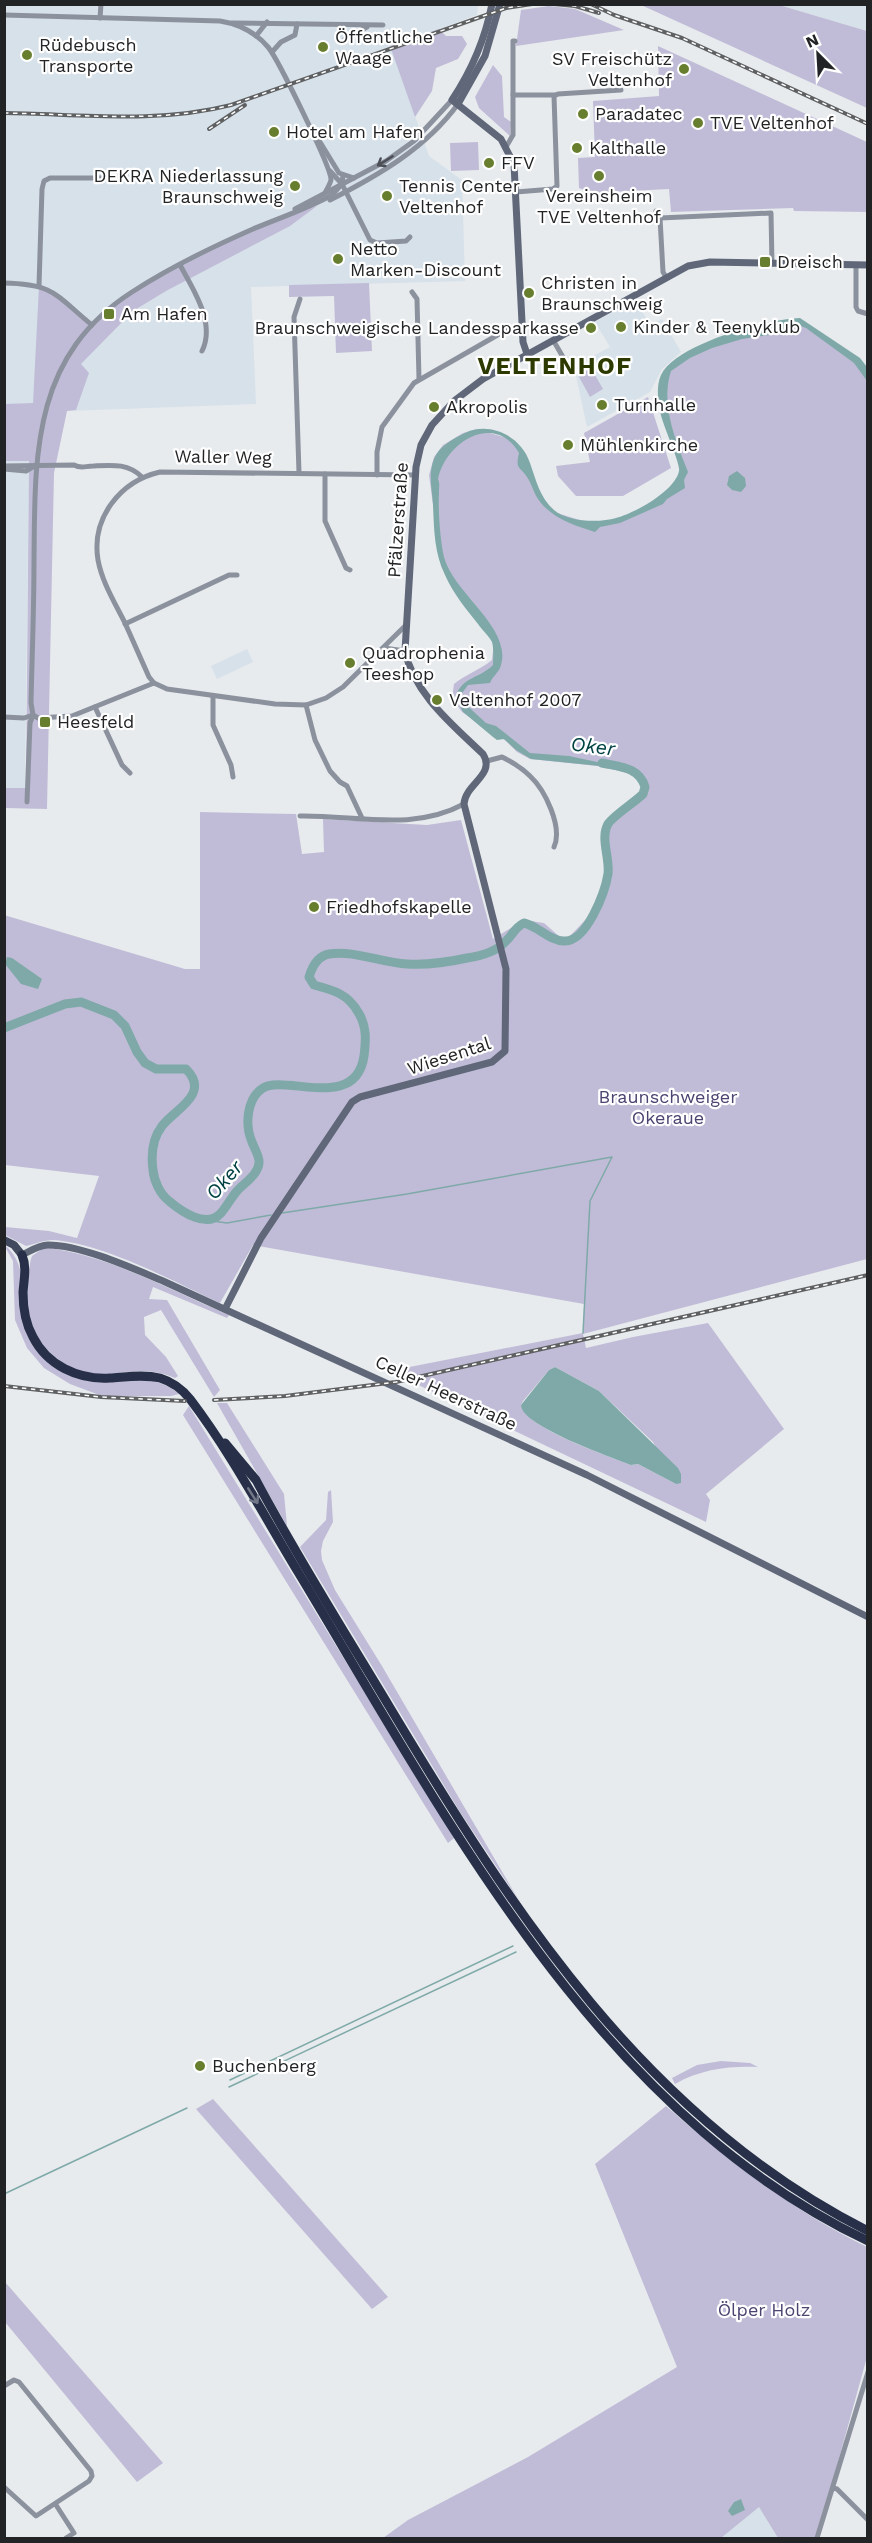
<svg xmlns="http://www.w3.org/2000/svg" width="872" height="2543" viewBox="0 0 872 2543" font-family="'Work Sans',sans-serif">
<rect width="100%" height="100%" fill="#e7ebee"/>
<g fill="#d7e1ea">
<polygon points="5,5 478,5 477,15 391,47 429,156 462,180 465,281 251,287 256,404 67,411 29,460 25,789 5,788"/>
<polygon points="779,5 867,5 867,31"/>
<polygon points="635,299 650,325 662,319 681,352 662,369 650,392 587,427 575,371 590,362 588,359 610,347 595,322"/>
<polygon points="247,649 253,662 217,679 211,666"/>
<polygon points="745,2484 778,2538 716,2538"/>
</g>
<g fill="#c0bcd7" fill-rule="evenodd">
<polygon points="641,5 779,5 867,31 867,108"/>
<polygon points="549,6 575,9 624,30 516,46 521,10"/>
<polygon points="439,29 446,36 462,36 467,44 458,59 436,68 432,91 415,117 390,46"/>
<polygon points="658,46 867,142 867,212 794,211 793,208 671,212 669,189 592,193 579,188 578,158 595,157 593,101 659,96"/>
<polygon points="493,65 502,76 504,117 511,122 510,136 479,108 475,97"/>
<polygon points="478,142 479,170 451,171 450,143"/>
<polygon points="317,206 290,226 166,291 133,311 81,364 89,373 76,410 67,411 54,473 47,809 5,808 5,788 26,788 29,461 5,461 5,404 33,403 39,286 50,290 92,325 135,290 248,232 289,214"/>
<polygon points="369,283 372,351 336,353 334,296 289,297 289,285"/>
<path d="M797,323L805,325L867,372V1259L583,1334L586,1348L633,1337L708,1323L784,1429L706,1494L710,1500L706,1522L389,1371L583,1333L584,1304L253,1245L220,1303C172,1281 106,1244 53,1240C44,1240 35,1244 26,1246L5,1235V1227L49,1231L77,1238L99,1176L5,1165L4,915L185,969H200V812L296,814L302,854L324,852L323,819L427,825L461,820L493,939L524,920L544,923L560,937L568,938L590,915L606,875L602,835L609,817C623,810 639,803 644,787L637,775L597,766L530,759L517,752L506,741L462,712L452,698L454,684C466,674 480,670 492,660L494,642L458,597L441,566L429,475L434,457L443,445L463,433L477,429L513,440L540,495L554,512L592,524L621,518L650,504L676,485L683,469L661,412L670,370L687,356L723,340ZM555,1367L599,1391L653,1442L676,1484L638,1464L631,1465C606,1455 527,1429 521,1405L523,1401L549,1370Z"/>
<polygon points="591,368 603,389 590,397 578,375"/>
<polygon points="648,397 671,468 623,496 576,496 558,476 556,466 590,462 584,433"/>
<path d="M4,1245C30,1261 24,1321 36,1348C38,1353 44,1359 48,1362C75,1389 145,1363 179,1394L171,1396H102L70,1384L44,1368L27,1348L15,1320L13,1261Z"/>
<path d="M48,1248C108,1255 174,1292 229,1315L227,1318L153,1287L149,1299L167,1300L220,1390L214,1397L161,1310L144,1317L145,1335L166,1357L178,1376L175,1378C144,1365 124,1375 93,1375C83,1374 75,1370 67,1365C34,1346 23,1316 28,1279C30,1271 29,1263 32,1256L42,1249Z"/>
<polygon points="217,1403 227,1403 284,1494 287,1526"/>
<polygon points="189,1406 454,1838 448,1843 183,1415"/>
<polygon points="331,1490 333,1522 323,1541 321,1551 322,1560 335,1590 382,1666 518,1899 460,1812 300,1547 326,1520 328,1492"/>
<path d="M721,2061L750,2063L758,2067C728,2066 702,2069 675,2084L672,2078L697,2065Z"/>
<polygon points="213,2099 388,2297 372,2309 196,2109"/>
<path d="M666,2106C728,2160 793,2211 867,2247V2357L817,2538H778L759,2507L721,2538H383L408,2520L528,2457L677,2367L595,2164Z"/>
<polygon points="4,2282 5,2282 163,2463 137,2482 5,2322"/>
</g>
<g fill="#7fa9a8">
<path d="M800,318L860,358L867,367V381L854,363L806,328L798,325L782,333L742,339L712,348L690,358L671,371C660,405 676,441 688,472L684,480L685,488L667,499L663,504L620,523L600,527L595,532C573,525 551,518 538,499C533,492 532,484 527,477C520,466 515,470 519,453C495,412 446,441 438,479C440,484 439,486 439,492C438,509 440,540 444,557C454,595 515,629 500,668C498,673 492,677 490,683L468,685L460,696L461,700L486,723L496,726L530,753L569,756L630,769L531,759L516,750L504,739L497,740L493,737L463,712L455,697C463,676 479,679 493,665C493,658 494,649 492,642C489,636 482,630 478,624C466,609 453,593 445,575C434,552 434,529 433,504C432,489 428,474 434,459C439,446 453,439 465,433C490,421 521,436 530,463C536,480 540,498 554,510C568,522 599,523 616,518C635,513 675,491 679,471C681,464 662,424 660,411C658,401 656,386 661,375C676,344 767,319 800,318Z"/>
<polygon points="737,471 745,478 746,486 741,492 732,490 727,485 729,476"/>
<polygon points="7,957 12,958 42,979 38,989 21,984 5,964"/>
<path d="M555,1367L599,1391L678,1468L681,1474V1483L676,1484L638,1464L631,1465C611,1457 521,1426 521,1405L549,1370Z"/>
<polygon points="741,2499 745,2510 732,2516 728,2511 734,2502"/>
</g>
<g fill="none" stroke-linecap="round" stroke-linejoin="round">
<g stroke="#7fa9a8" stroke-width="1.5">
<polyline points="282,1213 407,1194 612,1157 590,1201 583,1333"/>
<polyline points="206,1220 227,1223 271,1215"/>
<polyline points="230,2080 513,1946"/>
<polyline points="229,2087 516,1952"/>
<polyline points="4,2194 187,2108"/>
</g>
<path stroke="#7fa9a8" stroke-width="9" d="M4,1028L65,1004L81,1002L114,1015L125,1026L137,1052L145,1063L156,1069H186C211,1094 175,1109 162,1126C152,1139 151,1155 153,1170C154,1181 160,1194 169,1201C182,1212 207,1229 221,1213C227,1206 231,1198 237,1191C244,1183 258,1175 259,1163C260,1157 254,1148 252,1142C245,1126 246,1099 263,1088C284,1074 356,1112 364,1056C366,1040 367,1026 358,1012C348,994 333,990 314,985L309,977C312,967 317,956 329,954C354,950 382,963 407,964C425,965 449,962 467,958C480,956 496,952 505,942C513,935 514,928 524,923C538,926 551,942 565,941C587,941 605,892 608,874C610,858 600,838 608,824C613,816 635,802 643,794L645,787C639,767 620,767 602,763"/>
<g stroke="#8c919e" stroke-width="5">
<path d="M4,15L220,21C239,24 256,33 268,47C278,59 332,169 331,180C330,184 327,189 325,193"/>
<polyline points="100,18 101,4"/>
<polyline points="232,23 383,25"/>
<polyline points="256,36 267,22"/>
<polyline points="345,39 367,27"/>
<polyline points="272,52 281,42 295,35 297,24"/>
<polyline points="513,95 513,41 515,41"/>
<polyline points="312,129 339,173 354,178"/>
<polyline points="506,147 513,135 513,95 555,95"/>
<polyline points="330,171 342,184 370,240 377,243 406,241 410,237"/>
<polyline points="516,192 553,189 557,186 554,96 558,94 621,90"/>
<path d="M330,200C379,175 426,148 458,104"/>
<polyline points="295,209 386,161 414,141 452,100"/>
<polyline points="656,211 660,218 663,272 666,277"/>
<polyline points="660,218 771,213 772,264"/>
<path d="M180,265C193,289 216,323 202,351"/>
<polyline points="856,265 856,307 858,311 868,314"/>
<path d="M4,283C56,284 56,296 92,325"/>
<polyline points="39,286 42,189 44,181 50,178 105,178"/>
<polyline points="412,292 417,299 419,379"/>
<polyline points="553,340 570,369"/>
<path d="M4,466L74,465C81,469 85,466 93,466C112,465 128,463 142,477"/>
<polyline points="4,469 26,471 36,465"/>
<polyline points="299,473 294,317 300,299"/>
<polyline points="325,474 325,521 346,568 350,570"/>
<polyline points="377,475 377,452 382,427 414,383 508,329 522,326"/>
<polyline points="125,624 229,575 237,575"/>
<path d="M405,626L343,687L326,698L306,705L275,704L167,689L154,683L149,677C141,659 133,641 125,623C115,603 102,582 98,560C91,517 121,481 160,472L416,475"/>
<polyline points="384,648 405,651"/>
<polyline points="213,696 213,725 231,765 233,777"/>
<polyline points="306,705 315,740 330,771 340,782 347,786 362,818"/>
<polyline points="95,707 122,765 130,773"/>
<polyline points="33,715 38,718 72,716 154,683"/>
<polyline points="4,717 24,718 33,715"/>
<path d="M487,761L502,757C512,762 522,768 530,776C545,790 563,827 554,847"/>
<path d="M27,802L30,723L33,715L31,703C32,656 34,609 34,563C35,456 31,357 132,292C169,268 212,247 253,229C279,218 307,209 332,195L342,184L343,175"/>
<path d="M300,816C356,815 412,832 464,804"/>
<polyline points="4,2386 14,2380 19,2382 91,2471 92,2476 89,2481 36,2516 4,2487"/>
<polyline points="833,2488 837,2489 868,2520"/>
<polyline points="56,2505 74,2533 66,2538"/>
<polyline points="817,2538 868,2372"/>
</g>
<g stroke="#5f6779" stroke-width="7">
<path d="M492,4C485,40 472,70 452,100L501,139L514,164L523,342L527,354"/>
<polyline points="458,104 485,56 500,4"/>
<path d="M22,1255C30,1251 39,1245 48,1245C81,1245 132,1268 163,1281L587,1475L868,1617"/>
<path d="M225,1309L261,1238L352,1102L360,1097L492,1062L505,1051L506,969L464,804C465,784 496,775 483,754C453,725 414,694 405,651L416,467L421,445L432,425L454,401L483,379L688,266L710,262L868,265"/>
</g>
<polyline stroke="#41495f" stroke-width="8" points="4,1240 14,1245 22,1255"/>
<g stroke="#273048" stroke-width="9">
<path d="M22,1255C27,1267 24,1279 23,1292C23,1307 25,1323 33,1337C47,1365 78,1380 110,1378C126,1377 144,1374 160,1378C173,1382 182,1389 190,1399C231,1453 263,1514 298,1572C446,1817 597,2112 868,2241"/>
<path d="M225,1443L256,1480C297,1557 344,1631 389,1706C512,1911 647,2120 868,2231"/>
</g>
<g stroke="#5e6062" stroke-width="4">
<g id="rail">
<polyline points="554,4 575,6 599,13"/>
<polyline points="591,4 614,15 682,38 868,124"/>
<path d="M4,113C80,114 157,124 231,105L506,8L532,4"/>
<polyline points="209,129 245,105"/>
<polyline points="4,1386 101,1397 185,1401"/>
<polyline points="214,1400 285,1396 396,1382 868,1275"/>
</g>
</g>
<use href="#rail" stroke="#fff" stroke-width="1.5" stroke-dasharray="4.5" stroke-linecap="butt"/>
</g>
<defs><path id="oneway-shaft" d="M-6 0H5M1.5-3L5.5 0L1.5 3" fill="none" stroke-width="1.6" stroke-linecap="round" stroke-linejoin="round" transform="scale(1.5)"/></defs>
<use stroke="#4c4f55" href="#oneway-shaft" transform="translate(385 161) rotate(148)"/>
<use stroke="#737888" href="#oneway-shaft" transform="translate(253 1496) rotate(58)"/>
<g fill="#677e2f" stroke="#fff" stroke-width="2">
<circle cx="323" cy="47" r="6"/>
<circle cx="27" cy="55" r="6"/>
<circle cx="684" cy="69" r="6"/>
<circle cx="583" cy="114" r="6"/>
<circle cx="698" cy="123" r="6"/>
<circle cx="274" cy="132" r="6"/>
<circle cx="577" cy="148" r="6"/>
<circle cx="489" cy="163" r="6"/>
<circle cx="599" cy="176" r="6"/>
<circle cx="295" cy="186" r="6"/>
<circle cx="387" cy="196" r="6"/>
<circle cx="338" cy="259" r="6"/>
<rect x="759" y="256" width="12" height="12" rx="3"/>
<circle cx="529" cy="293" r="6"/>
<rect x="103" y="308" width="12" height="12" rx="3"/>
<circle cx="621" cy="327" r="6"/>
<circle cx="591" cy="328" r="6"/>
<circle cx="602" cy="405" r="6"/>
<circle cx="434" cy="407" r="6"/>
<circle cx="568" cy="445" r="6"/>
<circle cx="350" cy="663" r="6"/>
<circle cx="437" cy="700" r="6"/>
<rect x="39" y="716" width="12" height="12" rx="3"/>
<circle cx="314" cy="907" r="6"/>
<circle cx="200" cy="2066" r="6"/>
</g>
<g text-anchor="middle" stroke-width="4.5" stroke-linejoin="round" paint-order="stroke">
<g font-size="18" fill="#222324" stroke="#fff" text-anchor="start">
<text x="335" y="43">Öffentliche<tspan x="335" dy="21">Waage</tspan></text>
<text x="39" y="51">Rüdebusch<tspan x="39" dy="21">Transporte</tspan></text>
<text x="672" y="65" text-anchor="end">SV Freischütz<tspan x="672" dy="21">Veltenhof</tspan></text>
<text x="595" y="120">Paradatec</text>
<text x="710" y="129">TVE Veltenhof</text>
<text x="286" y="138">Hotel am Hafen</text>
<text x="589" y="154">Kalthalle</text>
<text x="501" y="169">FFV</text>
<text x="283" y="182" text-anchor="end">DEKRA Niederlassung<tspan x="283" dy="21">Braunschweig</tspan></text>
<text x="399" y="192">Tennis Center<tspan x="399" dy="21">Veltenhof</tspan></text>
<text x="599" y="202" text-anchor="middle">Vereinsheim<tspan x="599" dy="21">TVE Veltenhof</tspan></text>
<text x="350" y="255">Netto<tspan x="350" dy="21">Marken-Discount</tspan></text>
<text x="777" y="268">Dreisch</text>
<text x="541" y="289">Christen in<tspan x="541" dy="21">Braunschweig</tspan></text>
<text x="121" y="320">Am Hafen</text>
<text x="633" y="333">Kinder &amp; Teenyklub</text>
<text x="579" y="334" text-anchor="end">Braunschweigische Landessparkasse</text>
<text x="614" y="411">Turnhalle</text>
<text x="446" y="413">Akropolis</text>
<text x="580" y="451">Mühlenkirche</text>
<text x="362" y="659">Quadrophenia<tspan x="362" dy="21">Teeshop</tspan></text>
<text x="449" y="706">Veltenhof 2007</text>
<text x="57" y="728">Heesfeld</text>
<text x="326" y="913">Friedhofskapelle</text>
<text x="212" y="2072">Buchenberg</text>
</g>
<g font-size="18" fill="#222324" stroke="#fff">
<text transform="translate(223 457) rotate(1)" y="6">Waller Weg</text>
<text transform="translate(398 520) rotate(-86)" y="6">Pfälzerstraße</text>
<text transform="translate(449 1056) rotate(-18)" y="6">Wiesental</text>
<text transform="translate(446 1393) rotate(25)" y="6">Celler Heerstraße</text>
</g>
<g font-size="18" fill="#4c4371" stroke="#fff">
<text x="668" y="1103">Braunschweiger<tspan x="668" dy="21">Okeraue</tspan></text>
<text x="764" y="2316">Ölper Holz</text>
</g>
<g font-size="20" font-style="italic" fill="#004243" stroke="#fff">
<text transform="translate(593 746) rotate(7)" y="7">Oker</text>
<text transform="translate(224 1180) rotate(-49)" y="7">Oker</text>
</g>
<g font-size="24" font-weight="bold" letter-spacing="1.5" fill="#2c3a00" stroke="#fff">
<text x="555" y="374">VELTENHOF</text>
</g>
</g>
<rect width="872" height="2543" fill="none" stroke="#222324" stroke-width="12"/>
<g transform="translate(818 54) rotate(336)" stroke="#ffffff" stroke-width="4.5" paint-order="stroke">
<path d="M0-4.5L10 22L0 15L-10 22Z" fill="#222324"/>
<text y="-9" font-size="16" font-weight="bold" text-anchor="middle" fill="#222324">N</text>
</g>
</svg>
